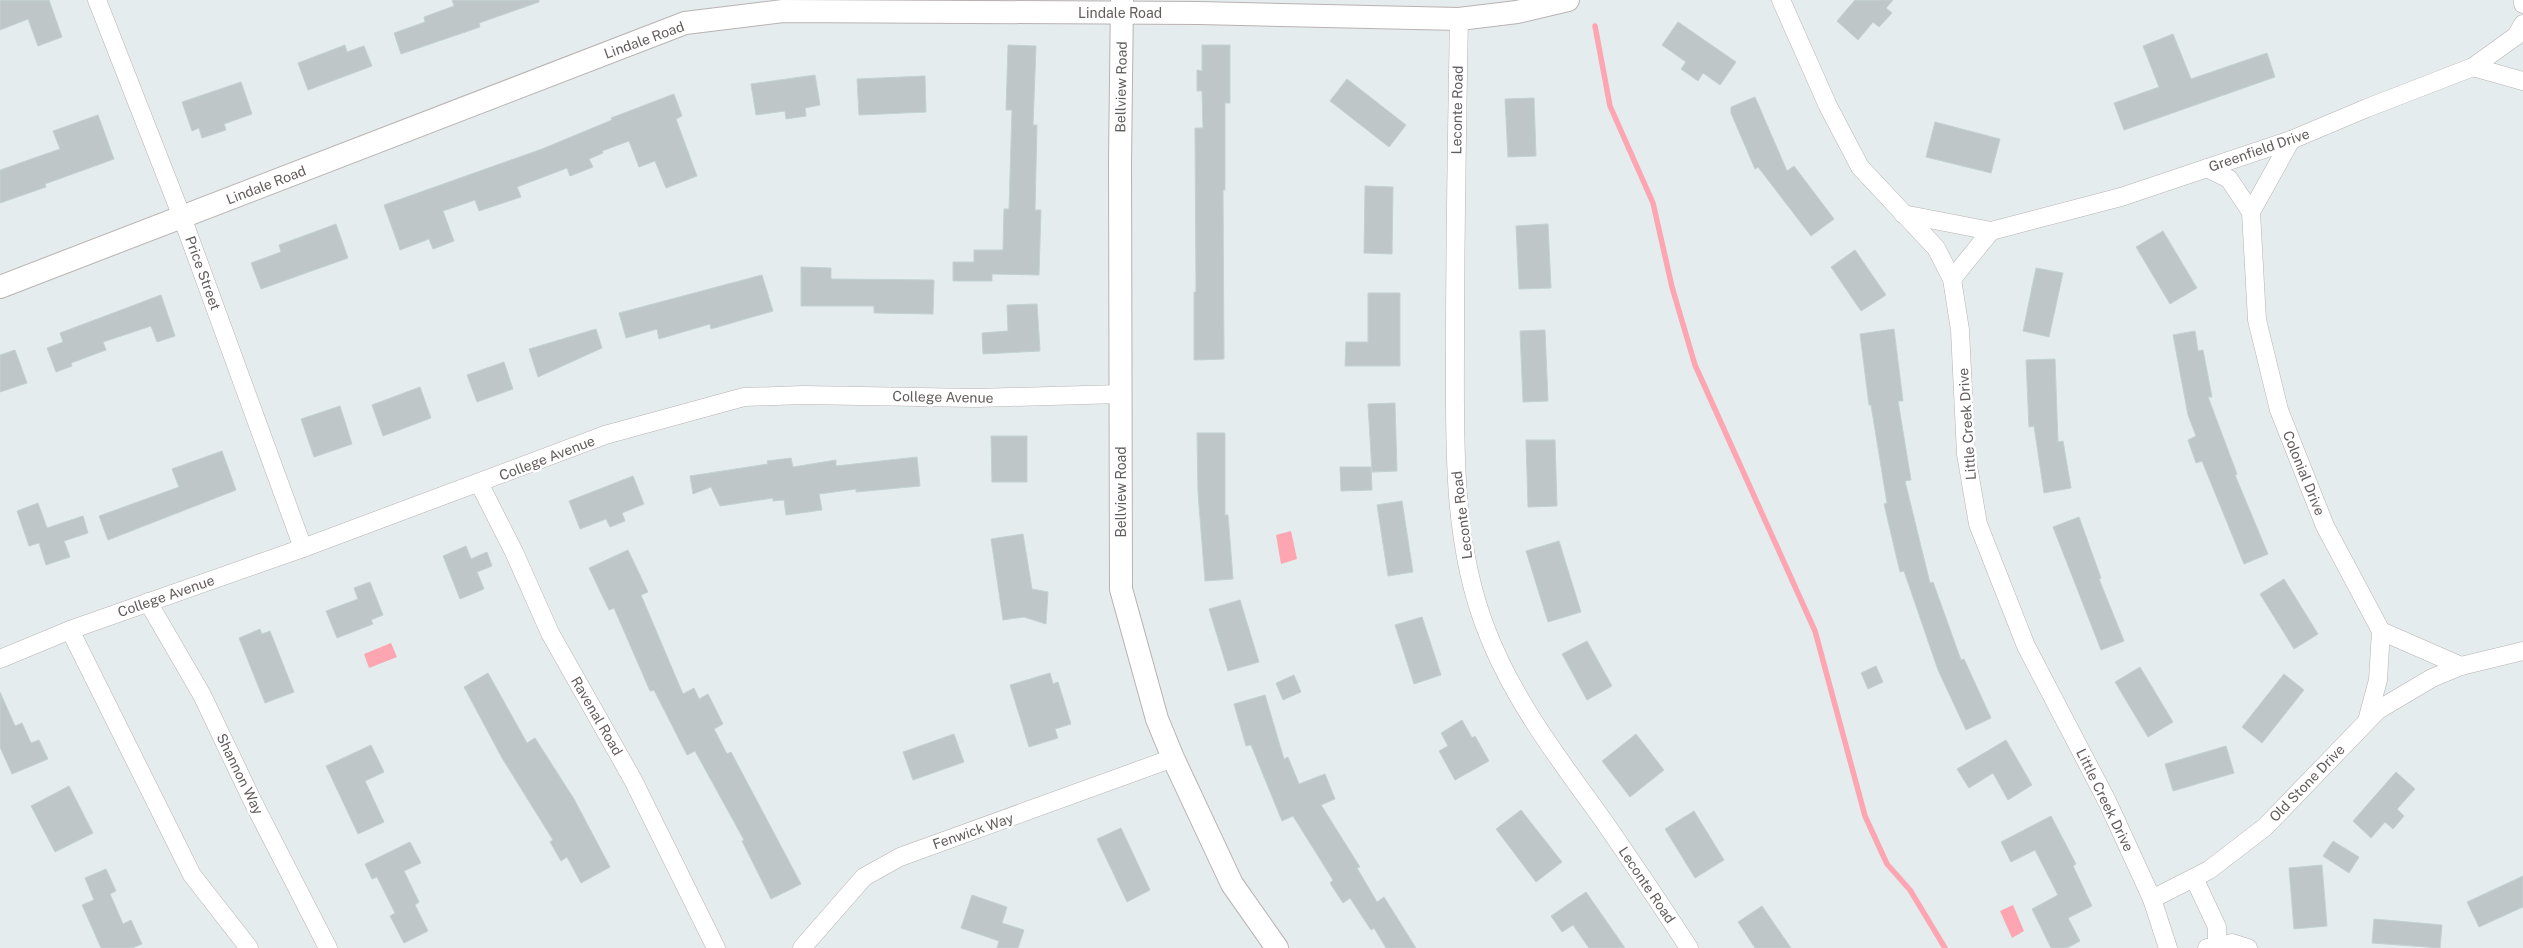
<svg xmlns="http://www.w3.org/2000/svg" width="2523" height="948" viewBox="0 0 2523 948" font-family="'Public Sans',sans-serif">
<rect width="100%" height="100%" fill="#e4ecee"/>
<g fill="#fda5b1">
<polygon points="1291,531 1297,559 1281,564 1276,535"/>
<polygon points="391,643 397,657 369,668 364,654"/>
<polygon points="2013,905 2024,931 2012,938 2000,911"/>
</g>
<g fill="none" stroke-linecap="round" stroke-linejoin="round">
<polyline stroke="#fda5b1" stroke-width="5.5" points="1595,26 1610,106 1653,203 1672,287 1695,365 1815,631 1865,816 1887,864 1910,890 1945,948"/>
</g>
<g fill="#bec6c7" stroke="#c2d1d3">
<polygon points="0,0 49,0 62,37 38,46 28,19 0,30"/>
<polygon points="452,0 539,0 539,2 479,23 480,27 401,54 394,33 425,22 424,17 454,6"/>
<polygon points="1855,0 1893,0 1886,8 1892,13 1879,27 1873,22 1858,40 1837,21"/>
<polygon points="1678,22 1736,62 1720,85 1703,73 1698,81 1681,69 1686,62 1662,45"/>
<polygon points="2173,34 2191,79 2267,53 2275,77 2124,130 2114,103 2159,87 2143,46"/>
<polygon points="345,45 347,52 364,46 372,66 308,90 298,63"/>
<polygon points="1008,45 1036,46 1033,125 1037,125 1035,210 1041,210 1039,275 992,274 992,281 953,281 953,262 974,262 974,250 1003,250 1004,209 1009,209 1012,110 1006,110"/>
<polygon points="1202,45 1230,45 1230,103 1225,103 1225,190 1223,190 1224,359 1194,360 1194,292 1196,292 1195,128 1203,128 1202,91 1197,91 1197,70 1202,71"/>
<polygon points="815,75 820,105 805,108 806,116 786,119 785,111 756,115 751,84"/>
<polygon points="925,76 926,112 859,115 857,79"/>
<polygon points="1347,79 1406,125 1389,147 1330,101"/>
<polygon points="241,82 252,114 224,124 226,130 202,138 199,128 192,131 182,102"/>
<polygon points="674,94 682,116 676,119 697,176 666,188 655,161 639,167 629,141 602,151 603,153 589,159 593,167 570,176 567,168 517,187 521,197 479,211 475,200 443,211 454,241 433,249 429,239 400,250 384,205 542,149 612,120 611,118"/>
<polygon points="1755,97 1787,171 1794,166 1834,219 1811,236 1758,167 1755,169 1731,113 1731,107"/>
<polygon points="1534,98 1536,156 1508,157 1505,99"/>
<polygon points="98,115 114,159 45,184 46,187 0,203 0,170 60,149 53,131"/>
<polygon points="1935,122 2000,139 1991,173 1926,157"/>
<polygon points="1365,186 1393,187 1392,254 1364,253"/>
<polygon points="336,224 348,258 261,289 251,263 281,252 279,245"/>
<polygon points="1548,224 1551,288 1519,289 1516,226"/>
<polygon points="2163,231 2197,288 2170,304 2136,247"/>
<polygon points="1855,250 1886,295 1861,311 1831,267"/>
<polygon points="801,267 831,268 831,279 934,280 933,314 874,313 874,306 801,306"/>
<polygon points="2036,268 2063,273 2049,337 2023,331"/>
<polygon points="762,275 773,311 711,329 710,324 659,339 657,329 626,338 619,313"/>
<polygon points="1368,293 1400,293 1400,366 1345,366 1346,342 1368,342"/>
<polygon points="161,295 175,336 157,342 151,326 103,342 106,350 71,363 72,366 56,372 47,348 63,342 60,333"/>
<polygon points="1037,304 1040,351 983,354 982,333 1008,331 1007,305"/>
<polygon points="596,329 602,348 538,377 529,349"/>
<polygon points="1894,329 1903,401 1898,401 1911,480 1905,481 1930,583 1933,582 1961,660 1964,659 1991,718 1966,730 1938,670 1904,571 1900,572 1884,504 1887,503 1871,405 1869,405 1860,334"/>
<polygon points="1545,330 1548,401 1523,402 1520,331"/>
<polygon points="2195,331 2198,351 2203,350 2212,397 2208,397 2237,474 2235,475 2268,554 2244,564 2202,461 2196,463 2188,440 2196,436 2188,415 2173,335"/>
<polygon points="15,350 27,383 0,392 0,355"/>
<polygon points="2055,359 2058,442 2063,441 2071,488 2044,493 2034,426 2029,427 2026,360"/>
<polygon points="504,362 513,389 477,402 467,375"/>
<polygon points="420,387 431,418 383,436 372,405"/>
<polygon points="1395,403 1397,471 1372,472 1368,404"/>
<polygon points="340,406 352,444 314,457 301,419"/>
<polygon points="1197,433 1225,433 1225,515 1228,515 1233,579 1205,581 1198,493"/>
<polygon points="991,436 1027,436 1027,482 992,482"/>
<polygon points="1526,440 1555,440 1557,506 1528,507"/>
<polygon points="222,451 236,490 108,540 99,516 179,487 172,469"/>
<polygon points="917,457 920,486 856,492 856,489 819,494 822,510 786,515 784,500 773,501 773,498 720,506 711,487 693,494 690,476 768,464 767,461 791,458 793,467 836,460 836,466"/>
<polygon points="1340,467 1371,467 1372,490 1341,491"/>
<polygon points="633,476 644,504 622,513 625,521 610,527 606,519 580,529 569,501"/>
<polygon points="1402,501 1413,572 1388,576 1377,505"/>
<polygon points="38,503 47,528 83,516 88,533 64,541 70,557 46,565 39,543 29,546 17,511"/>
<polygon points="2079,517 2101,578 2099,579 2124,641 2101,650 2053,527"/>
<polygon points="1023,534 1032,589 1048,592 1046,624 1024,617 1003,620 991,539"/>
<polygon points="1559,541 1581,612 1548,622 1526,551"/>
<polygon points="466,546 471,559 487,552 492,566 477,572 484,589 460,599 443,556"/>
<polygon points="628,550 648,592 641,595 683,694 694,688 699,699 708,694 723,724 714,729 727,754 731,752 801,884 771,899 742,841 744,840 695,751 687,755 654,690 650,691 614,608 609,610 589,568"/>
<polygon points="2284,579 2318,634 2294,649 2260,594"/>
<polygon points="370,582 383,615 371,620 373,624 337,638 326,611 358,599 354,588"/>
<polygon points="1240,600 1259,662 1228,671 1209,609"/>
<polygon points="1422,617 1441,675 1414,684 1395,625"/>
<polygon points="260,629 262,634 270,631 294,692 265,703 239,638"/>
<polygon points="1587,641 1612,686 1587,700 1562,654"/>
<polygon points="1876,666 1883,682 1868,689 1861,673"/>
<polygon points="2140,667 2173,722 2148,737 2115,682"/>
<polygon points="488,673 527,743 535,738 574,799 610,867 581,883 567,857 561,861 550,842 553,840 502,758 464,687"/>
<polygon points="1050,673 1053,684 1058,682 1071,724 1055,729 1058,738 1029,747 1010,685"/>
<polygon points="2284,674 2304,690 2262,743 2242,727"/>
<polygon points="1294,675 1301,692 1283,700 1276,683"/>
<polygon points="0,692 15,726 22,723 31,743 39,740 48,759 12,774 0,747"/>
<polygon points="1265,695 1284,759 1288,757 1299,784 1325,774 1335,799 1321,805 1360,867 1357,868 1377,902 1384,897 1416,948 1386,948 1374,928 1371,930 1350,898 1343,903 1330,883 1333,880 1293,816 1282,821 1251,745 1246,746 1234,704"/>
<polygon points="1462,720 1472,738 1475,736 1489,761 1455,780 1439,751 1448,746 1441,733"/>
<polygon points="954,734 964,762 913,780 903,752"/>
<polygon points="1636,734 1664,770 1630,797 1602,761"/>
<polygon points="2006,740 2032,785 2008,800 1993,773 1969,788 1957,769"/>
<polygon points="371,745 384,772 365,781 384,822 358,834 326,766"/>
<polygon points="2226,746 2234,773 2173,791 2165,764"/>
<polygon points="2396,772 2415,789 2397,809 2404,816 2393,829 2385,822 2371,838 2353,821"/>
<polygon points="69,786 93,833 55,852 31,806"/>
<polygon points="1521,810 1562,862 1536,882 1496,829"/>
<polygon points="1694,811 1724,860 1695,878 1665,829"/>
<polygon points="2051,816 2076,864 2073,866 2092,906 2068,918 2080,941 2067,948 2051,948 2032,909 2058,895 2035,850 2011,862 2001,842"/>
<polygon points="1121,828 1150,890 1127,902 1097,839"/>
<polygon points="2333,841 2359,857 2349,873 2323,856"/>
<polygon points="410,842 421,863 404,871 419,902 415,905 428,931 404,943 390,916 395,913 377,877 372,879 365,864"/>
<polygon points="2322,865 2327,926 2294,929 2289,868"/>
<polygon points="106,869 116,891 110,894 123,924 131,920 142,944 132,948 101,948 82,905 94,900 85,878"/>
<polygon points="2523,876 2523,907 2479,927 2467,902"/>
<polygon points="1586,892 1625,948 1589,948 1573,925 1562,932 1551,916"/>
<polygon points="972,895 1007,907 1002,923 1024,930 1018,948 997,948 999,941 961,928"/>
<polygon points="1762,906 1791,948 1755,948 1738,922"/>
<polygon points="2374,919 2442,925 2440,948 2372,943"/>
</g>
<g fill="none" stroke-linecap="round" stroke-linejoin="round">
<g stroke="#b9b2b1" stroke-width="19">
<g id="minor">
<polyline points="97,0 182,217 303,548"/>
<polyline points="1781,0 1828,106 1860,167 1936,248 1952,279 1960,330 1966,454 1978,524 2026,646 2107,801 2152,899 2168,948"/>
<polyline points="2523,0 2523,4"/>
<path d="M1459,19C1457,127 1455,235 1455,343C1455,438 1451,539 1486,629C1513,700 1559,759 1603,820C1632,862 1661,905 1689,948"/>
<polyline points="2473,67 2516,36 2523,24"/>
<polyline points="2207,168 2229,179 2251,212 2257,320 2279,410 2325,526 2381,631 2378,680 2367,721"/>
<polyline points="2251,212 2291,140"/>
<polyline points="1903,214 1991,231 2121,197 2291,140 2367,108 2473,67 2523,81"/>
<polyline points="1952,279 1991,231"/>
<polyline points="479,483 514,552 550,633 633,780 716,948"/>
<polyline points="148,602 202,695 252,800 328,948"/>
<polyline points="70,630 192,875 249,948"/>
<polyline points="2381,631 2461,666"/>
<polyline points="0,659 70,630 303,548 605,435 744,397 803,395 976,398 1120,394"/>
<polyline points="2194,878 2217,927 2217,944"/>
<polyline points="2152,899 2209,870 2265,827 2378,710 2432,678 2461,666 2523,651"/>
<polyline points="802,948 864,877 900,857 1173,758"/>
<polyline points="2207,948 2232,943 2248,948"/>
</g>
</g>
<g stroke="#b9b2b1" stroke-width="24">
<g id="tertiary">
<polyline points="1122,0 1120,161 1121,589 1157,719 1173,758 1232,884 1277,948"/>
<polyline points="0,287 685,23 783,11 1199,13 1459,19 1517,12 1568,0"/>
</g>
</g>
<use href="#minor" stroke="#fff" stroke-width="18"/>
<use href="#tertiary" stroke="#fff" stroke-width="22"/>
</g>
<g text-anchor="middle" stroke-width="5" stroke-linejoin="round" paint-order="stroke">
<g font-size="14" fill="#645c5c" stroke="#fff">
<text x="1120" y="18">Lindale Road</text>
<text transform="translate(644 40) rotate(-20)" y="5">Lindale Road</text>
<text transform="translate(1121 87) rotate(-89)" y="5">Bellview Road</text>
<text transform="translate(1457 110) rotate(-89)" y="5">Leconte Road</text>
<text transform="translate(2259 150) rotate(-19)" y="5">Greenfield Drive</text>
<text transform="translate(266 185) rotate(-21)" y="5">Lindale Road</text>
<text transform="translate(203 273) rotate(70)" y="5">Price Street</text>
<text transform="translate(943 397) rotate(1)" y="5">College Avenue</text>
<text transform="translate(1967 424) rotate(-94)" y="5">Little Creek Drive</text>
<text transform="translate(547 458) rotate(-21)" y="5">College Avenue</text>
<text transform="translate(2304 473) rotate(68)" y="5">Colonial Drive</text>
<text transform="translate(1121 492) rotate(-90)" y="5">Bellview Road</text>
<text transform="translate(1462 515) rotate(-97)" y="5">Leconte Road</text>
<text transform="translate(166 596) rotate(-19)" y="5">College Avenue</text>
<text transform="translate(597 716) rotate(60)" y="5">Ravenal Road</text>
<text transform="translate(240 774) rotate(64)" y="5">Shannon Way</text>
<text transform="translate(2307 783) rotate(-46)" y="5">Old Stone Drive</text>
<text transform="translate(2105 800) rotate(64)" y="5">Little Creek Drive</text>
<text transform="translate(973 831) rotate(-19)" y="5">Fenwick Way</text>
<text transform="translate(1647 885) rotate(56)" y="5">Leconte Road</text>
</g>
</g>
</svg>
